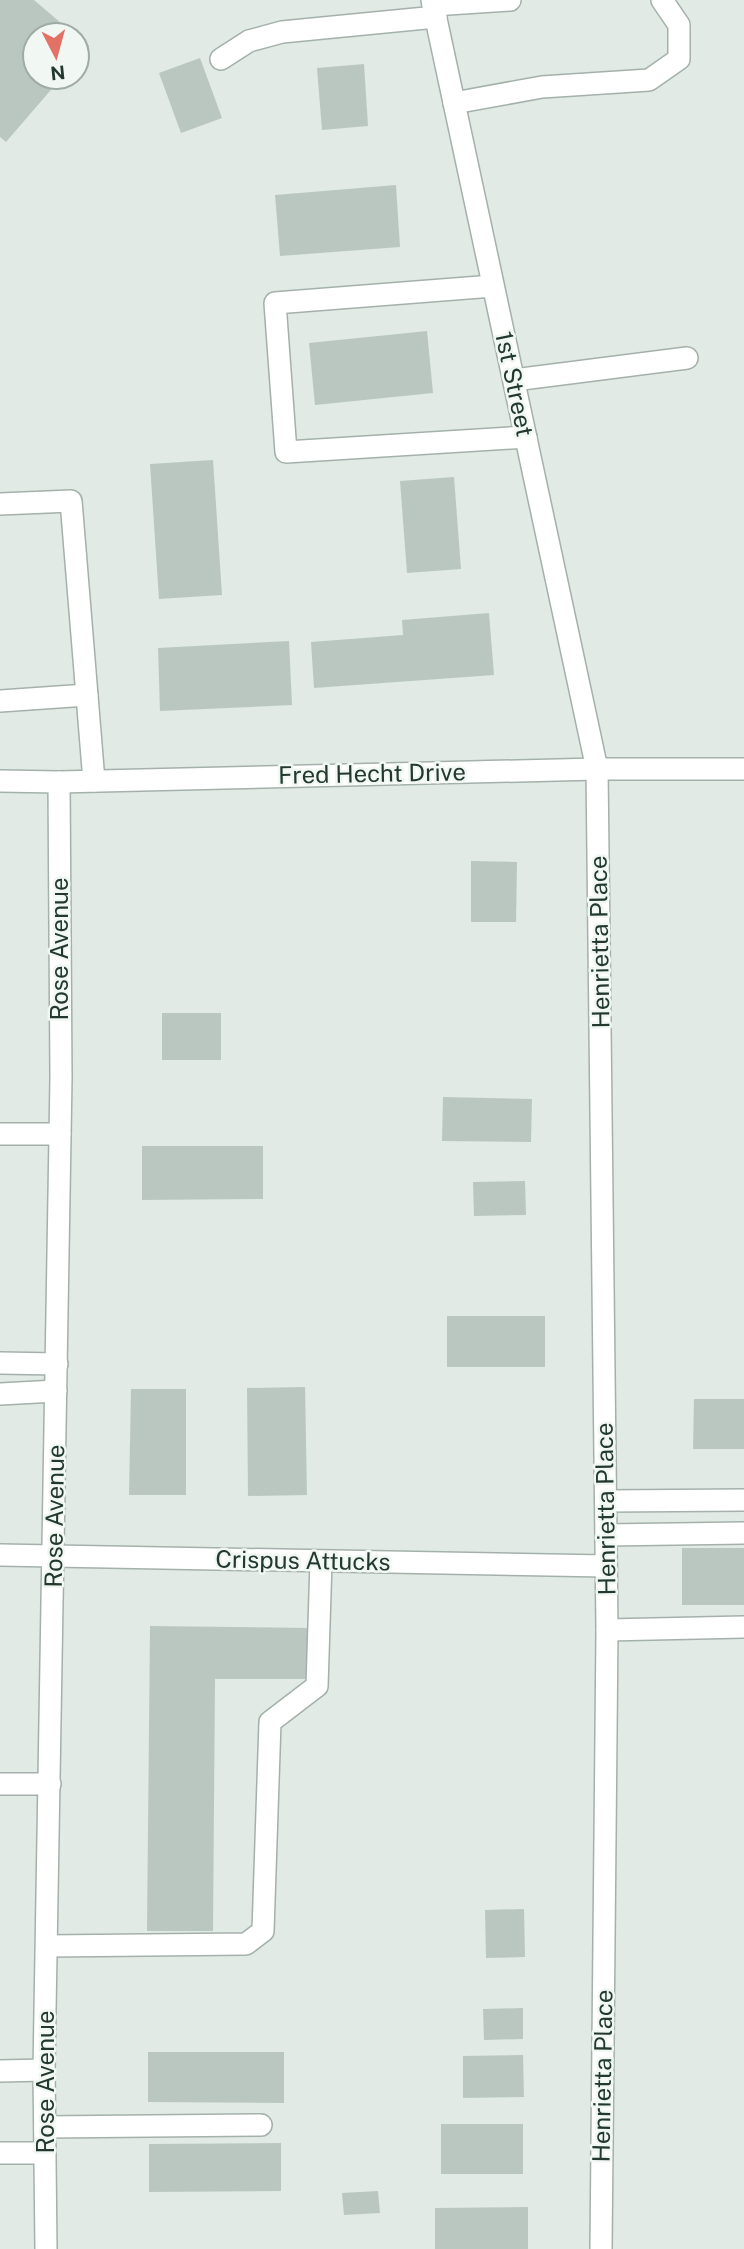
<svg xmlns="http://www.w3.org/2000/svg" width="744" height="2249" viewBox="0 0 744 2249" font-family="'Public Sans',sans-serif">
<rect width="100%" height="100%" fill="#e1eae5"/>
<g fill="#bac7c0">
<polygon points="0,0 34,0 75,35 35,35 35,77 62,77 6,142 0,137"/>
<polygon points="77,36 89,46 77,60"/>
<polygon points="200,58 222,118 181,133 159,73"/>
<polygon points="364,64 368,126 322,130 317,68"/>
<polygon points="396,185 400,247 280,256 275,195"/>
<polygon points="427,331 433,393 315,405 309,343"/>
<polygon points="213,460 222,595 159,599 150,464"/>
<polygon points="454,477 461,569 407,573 400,481"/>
<polygon points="489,613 494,675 314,688 311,642 403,635 402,620"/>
<polygon points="289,641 292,705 160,711 158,648"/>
<polygon points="471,861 517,862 516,922 471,922"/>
<rect x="162" y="1013" width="59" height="47"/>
<polygon points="443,1097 532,1099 531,1142 442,1141"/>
<polygon points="142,1146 263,1146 263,1199 142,1200"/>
<polygon points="525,1181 526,1215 474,1216 473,1182"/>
<rect x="447" y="1316" width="98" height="51"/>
<polygon points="305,1387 307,1495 248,1496 247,1388"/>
<polygon points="131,1389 186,1389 186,1495 129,1495"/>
<polygon points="694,1399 744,1399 744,1449 693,1449"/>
<rect x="682" y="1548" width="62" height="57"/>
<polygon points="150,1626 310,1628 310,1679 215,1679 213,1931 147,1931"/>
<polygon points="524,1909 525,1957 486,1958 485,1910"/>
<polygon points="523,2008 523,2039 484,2040 483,2009"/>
<polygon points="148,2052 284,2052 284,2103 148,2102"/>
<polygon points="523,2055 524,2097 463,2098 463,2056"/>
<rect x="441" y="2124" width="82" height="50"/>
<polygon points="281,2143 281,2191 149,2192 149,2144"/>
<polygon points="378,2191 380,2213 344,2215 342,2193"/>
<polygon points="528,2207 528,2249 435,2249 435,2208"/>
</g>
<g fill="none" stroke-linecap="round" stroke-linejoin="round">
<g stroke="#a4b1ab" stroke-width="24">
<g id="minor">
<polyline points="432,0 597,769 607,1630 601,2249"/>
<polyline points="433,5 510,0"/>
<polyline points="221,59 249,41 282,32 436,17"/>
<polyline points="454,103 542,87 649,80 679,59 679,25 662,0"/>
<polyline points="493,286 275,303 286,452 526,437"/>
<polyline points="514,380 687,358"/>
<polyline points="0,504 71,501 94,781"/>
<polyline points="0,701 87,695"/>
<polyline points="0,781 59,782 597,769 744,769"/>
<polyline points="0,1134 60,1134"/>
<polyline points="0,1363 57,1364"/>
<polyline points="0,1394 56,1391"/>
<polyline points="606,1501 744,1500"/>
<polyline points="606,1535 744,1533"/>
<polyline points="0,1555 606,1566"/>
<polyline points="607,1630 744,1627"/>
<polyline points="0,1784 50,1784"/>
<polyline points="47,1946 246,1944 263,1931 270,1722 317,1686 321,1562"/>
<polyline points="0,2071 44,2070"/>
<polyline points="45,2127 261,2125"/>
<polyline points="0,2153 45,2153"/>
<polyline points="46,2249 44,2070 61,1078 59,782"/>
</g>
</g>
<use href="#minor" stroke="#fff" stroke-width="21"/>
</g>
<g text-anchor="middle" stroke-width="5" stroke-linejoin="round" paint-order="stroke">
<g font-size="24" fill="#233930" stroke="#f1f7f3">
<text transform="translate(514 384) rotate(78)" y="8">1st Street</text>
<text transform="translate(372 774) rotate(-1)" y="8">Fred Hecht Drive</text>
<text transform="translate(600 942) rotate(-91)" y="8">Henrietta Place</text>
<text transform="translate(60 949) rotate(-90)" y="8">Rose Avenue</text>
<text transform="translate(606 1509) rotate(-91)" y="8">Henrietta Place</text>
<text transform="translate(55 1516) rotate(-89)" y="8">Rose Avenue</text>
<text transform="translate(303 1561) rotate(1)" y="8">Crispus Attucks</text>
<text transform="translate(603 2076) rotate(-89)" y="8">Henrietta Place</text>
<text transform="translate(46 2082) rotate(-90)" y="8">Rose Avenue</text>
</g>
</g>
<g transform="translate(56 56) rotate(174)"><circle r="33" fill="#f1f7f3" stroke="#9faba5" stroke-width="2"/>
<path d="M0-5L12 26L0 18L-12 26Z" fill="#e37266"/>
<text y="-10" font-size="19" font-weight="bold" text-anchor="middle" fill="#233930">N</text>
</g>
</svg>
